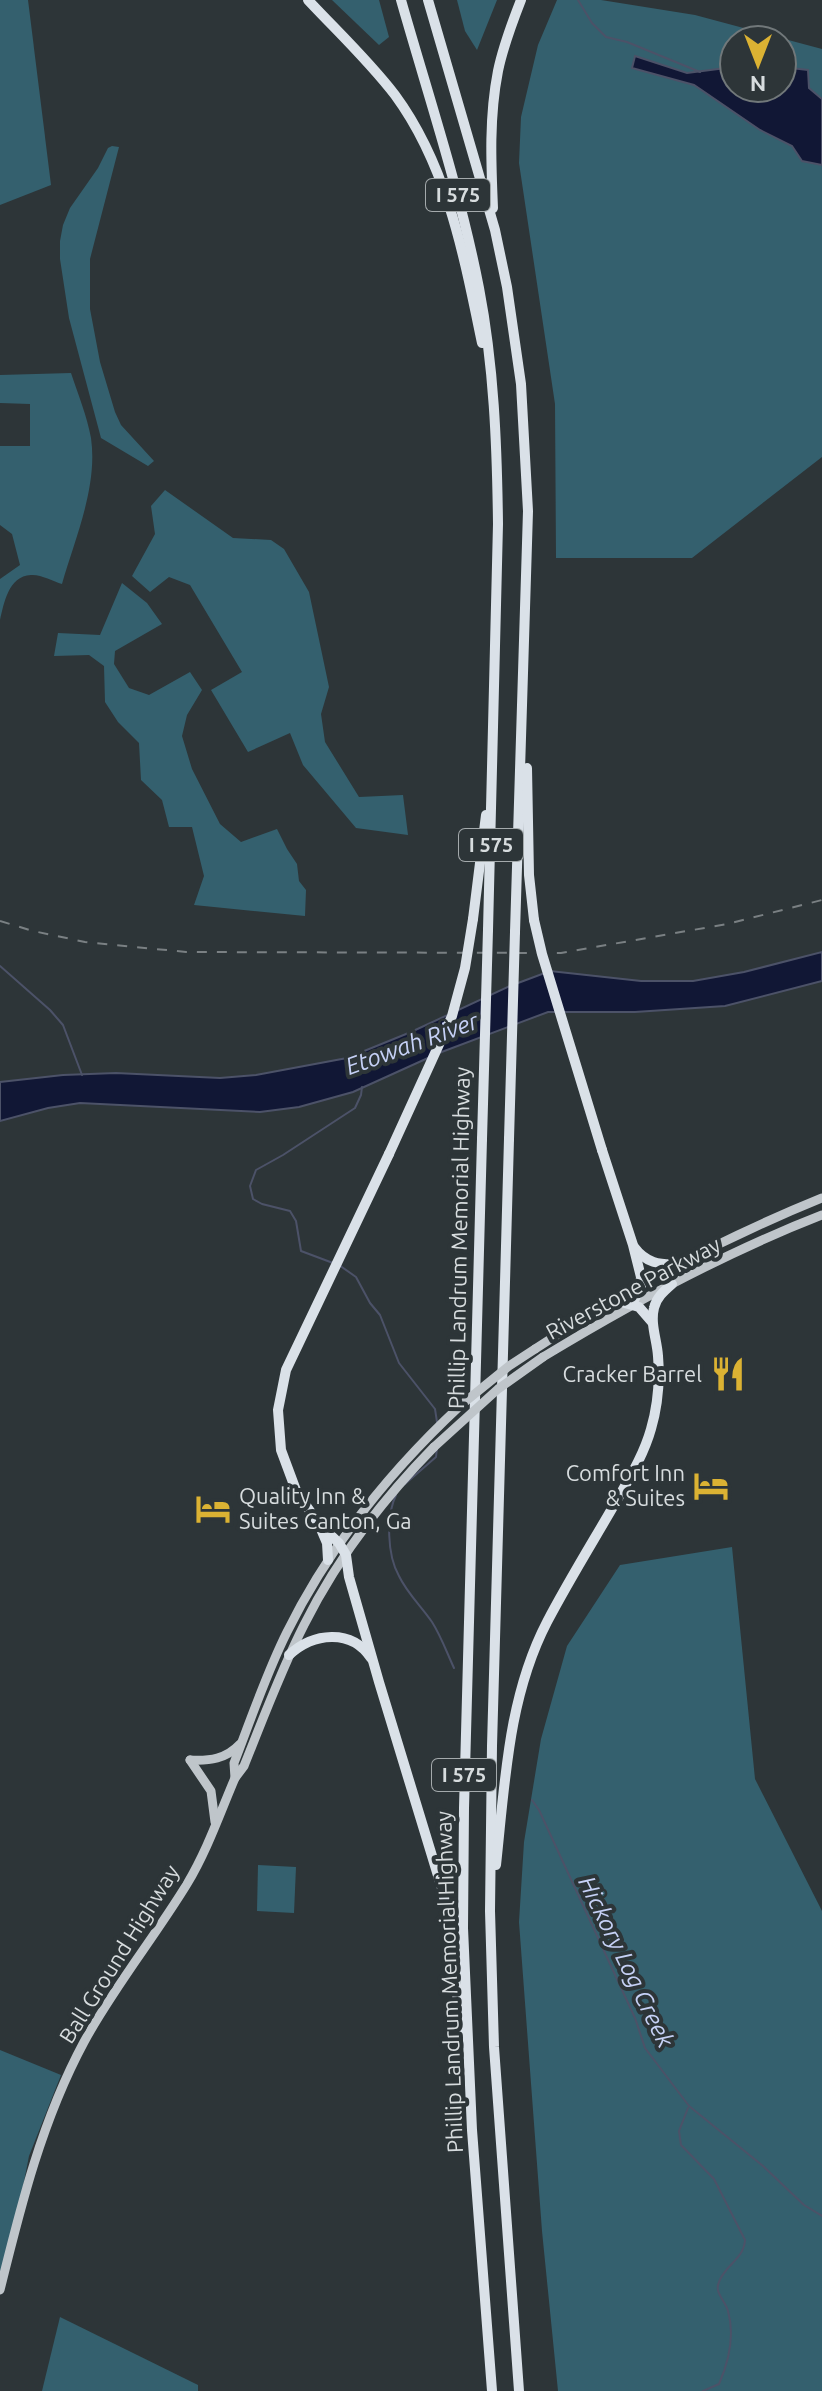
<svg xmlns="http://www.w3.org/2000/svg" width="822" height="2391" viewBox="0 0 822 2391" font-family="Ubuntu,sans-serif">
<rect width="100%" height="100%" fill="#2d3538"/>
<g fill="#34606e" fill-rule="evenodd">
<polygon points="0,0 28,0 51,185 0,205"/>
<polygon points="332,0 379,0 389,37 379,45"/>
<polygon points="457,0 497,0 477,50 465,31"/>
<path d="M557,0H601L695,15L822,49V457L692,558H556L555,404L519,163L521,117L538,45ZM734,40H782V88H734Z"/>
<polygon points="112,146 119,147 90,259 90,309 100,362 115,412 121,425 154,461 148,466 101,438 69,318 60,259 60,241 63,225 70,208 98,168 108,148"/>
<path d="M71,373C78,394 87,416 91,438C98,487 75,538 62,584C53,581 40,574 31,575C8,576 4,604 0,620V579L20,565L12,534L0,525V446H30V404L0,403V375Z"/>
<polygon points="165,490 233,538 271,540 284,549 309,592 329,687 321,714 325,742 359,797 403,795 408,835 356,828 303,765 290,733 248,752 211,690 242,672 190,585 169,577 150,592 132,576 155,534 151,506"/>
<polygon points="122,583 147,603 162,624 115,651 114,664 129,688 149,695 190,672 202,690 187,715 182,736 192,769 220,824 241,842 277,829 287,849 297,864 299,881 306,890 305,916 194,905 204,876 192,827 169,827 162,800 141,780 139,743 118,722 105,702 104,666 89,655 54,656 58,633 100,635"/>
<polygon points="732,1547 755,1779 822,1911 822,2391 558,2391 542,2231 519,1922 524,1842 541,1739 567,1646 620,1565"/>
<polygon points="258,1865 296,1867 294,1913 257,1911"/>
<polygon points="0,2050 61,2075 29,2156 15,2227 0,2280"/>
<polygon points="60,2317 198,2385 198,2391 42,2391"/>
</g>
<g fill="#111735" stroke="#4c5268" stroke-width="2">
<polygon points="635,56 687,73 734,67 734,88 782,88 782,67 808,70 809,88 822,99 822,165 802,161 792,146 760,130 694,85 632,68"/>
<polygon points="822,952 822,981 725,1006 635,1012 548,1012 439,1053 353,1092 299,1107 260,1112 80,1103 48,1108 0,1121 0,1082 63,1075 116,1073 220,1078 256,1075 347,1058 411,1032 510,986 550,971 641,981 693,981 744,972"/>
</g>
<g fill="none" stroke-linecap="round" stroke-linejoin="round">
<g stroke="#4c5268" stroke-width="2">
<polyline points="578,0 592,23 606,37 627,42 700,72"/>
<polyline points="0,966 50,1010 63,1025 82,1075"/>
<polyline points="333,1263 301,1251 296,1221 290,1211 262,1204 253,1199 250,1186 256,1170 283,1155 355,1108 361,1095 362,1087"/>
<polyline points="339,1265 356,1277 370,1303 380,1315 399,1363 435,1409 437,1422"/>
<polyline points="405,1484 436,1457 437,1448"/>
<path d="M396,1495C386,1516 387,1555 399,1576C407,1593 421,1606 432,1622C441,1636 447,1653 454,1668"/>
<polyline points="532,1800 539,1810 635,2018 645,2048 689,2106 763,2166 804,2205 822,2216"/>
<path d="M688,2108L679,2131L681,2145L714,2179L745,2240C744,2259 725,2265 719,2282C714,2293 725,2300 728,2311C735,2336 729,2361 719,2384L703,2391"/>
</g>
<g stroke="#bfc5ca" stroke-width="9">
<path d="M535,1349C626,1289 721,1239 822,1198"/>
<path d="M543,1357C632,1303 724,1253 822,1215"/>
<polyline points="190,1760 211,1791 215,1822"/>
<path d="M190,1760C210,1761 226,1759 240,1744"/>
<path d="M235,1778L234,1763C251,1719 266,1674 287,1632C330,1545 390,1471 461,1405"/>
<path d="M0,2290C21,2205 42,2120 84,2042C114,1987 154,1938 187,1884C207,1851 220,1813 235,1778L244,1766C263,1719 281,1670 304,1625C337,1559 383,1499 434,1447"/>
</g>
<g stroke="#dae1e8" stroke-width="10">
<path d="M308,0C337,31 369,61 395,95C448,167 464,257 482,343"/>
<path d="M401,0C428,95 460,190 479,288C494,366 497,445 498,524L488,930"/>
<polyline points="428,0 495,230 507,287 521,384 528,511 515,932"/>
<path d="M493,208C491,162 489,117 498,71C503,47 512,23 521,0"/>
<polyline points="527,768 529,875 534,920"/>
<polyline points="473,919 486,815"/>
<polyline points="482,1139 464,1808 463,1928 472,2130 492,2391"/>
<polyline points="509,1139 492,1746 490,1911 494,2047 519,2391"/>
<polyline points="602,1150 633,1245 641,1277 640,1288 632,1304"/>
<polyline points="389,1154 286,1370 278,1410 281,1450 297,1493 319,1524 339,1543 346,1555 349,1577 379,1682 443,1892 450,1929 461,2032"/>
<path d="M634,1247C646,1263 659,1265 678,1264"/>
<polyline points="614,1300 639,1307 652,1322"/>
<polyline points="321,1529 327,1543 328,1560"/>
<path d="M289,1655C313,1633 351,1628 371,1658"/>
<path d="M496,1865C505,1783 508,1697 547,1622C569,1580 594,1540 617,1500C630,1477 644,1454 651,1429C658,1405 660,1381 658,1356C657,1340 650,1324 654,1308C656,1298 664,1291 672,1284"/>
</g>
<polyline stroke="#7a8083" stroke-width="2" stroke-dasharray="10 10" stroke-linecap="butt" points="0,921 33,931 85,942 186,952 561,953 727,924 822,900"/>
<g stroke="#bfc5ca" stroke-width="9">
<polyline points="461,1405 509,1366 535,1349"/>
<polyline points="434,1447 498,1389 543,1357"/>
</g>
<g stroke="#dae1e8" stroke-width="10">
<polyline points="534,920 542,954 602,1150"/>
<polyline points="482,1139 488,930"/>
<polyline points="509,1139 515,932"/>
<polyline points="389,1154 452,1016 465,968 473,919"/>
</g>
</g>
<defs>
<g id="restaurant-bare" transform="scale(2.76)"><path d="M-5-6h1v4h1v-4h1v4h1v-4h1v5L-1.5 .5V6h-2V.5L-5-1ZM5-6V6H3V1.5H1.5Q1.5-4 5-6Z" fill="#dbb233" stroke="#2d3538" stroke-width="2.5" paint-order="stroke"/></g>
<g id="hotel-bare" transform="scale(2.76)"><path d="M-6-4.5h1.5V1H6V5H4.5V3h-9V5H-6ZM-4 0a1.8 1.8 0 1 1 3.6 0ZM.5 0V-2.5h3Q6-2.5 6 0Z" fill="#dbb233" stroke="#2d3538" stroke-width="2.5" paint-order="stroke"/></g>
</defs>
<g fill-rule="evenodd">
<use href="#restaurant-bare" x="728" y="1374"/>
<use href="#hotel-bare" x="711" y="1486"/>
<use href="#hotel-bare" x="213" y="1509"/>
</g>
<g text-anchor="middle" stroke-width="8" stroke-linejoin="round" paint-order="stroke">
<g fill="#2d3538" stroke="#a4aaac" stroke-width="2">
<rect x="426" y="179" width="64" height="32" rx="6"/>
<rect x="459" y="829" width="64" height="32" rx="6"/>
<rect x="432" y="1759" width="64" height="32" rx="6"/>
</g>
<g font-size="20" font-weight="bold" fill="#d7dcde">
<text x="458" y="202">I 575</text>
<text x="491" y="852">I 575</text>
<text x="464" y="1782">I 575</text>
</g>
<g font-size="22" fill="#d7dcde" stroke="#2d3538">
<text transform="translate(459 1238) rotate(-89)" y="8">Phillip Landrum Memorial Highway</text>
<text transform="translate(633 1288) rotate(-28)" y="8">Riverstone Parkway</text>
<text transform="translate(119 1954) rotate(-58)" y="8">Ball Ground Highway</text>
<text transform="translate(449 1982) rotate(-92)" y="8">Phillip Landrum Memorial Highway</text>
</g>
<g font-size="22" fill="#d7dcde" stroke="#2d3538" text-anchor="end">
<text x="702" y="1382">Cracker Barrel</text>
<text x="685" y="1481">Comfort Inn<tspan x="685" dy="25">&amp; Suites</tspan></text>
<text x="239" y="1504" text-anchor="start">Quality Inn &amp;<tspan x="239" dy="25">Suites Canton, Ga</tspan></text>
</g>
<g font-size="24" font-style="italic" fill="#c6d1f6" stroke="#2d3538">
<text transform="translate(412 1044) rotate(-20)" y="8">Etowah River</text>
<text transform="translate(626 1962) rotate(64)" y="8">Hickory Log Creek</text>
</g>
</g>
<g transform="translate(758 64) rotate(180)"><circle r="38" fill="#2d3538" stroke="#71787a" stroke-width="2"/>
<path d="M0-6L14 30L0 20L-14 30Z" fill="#dbb233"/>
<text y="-12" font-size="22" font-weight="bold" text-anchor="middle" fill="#d7dcde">N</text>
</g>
</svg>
